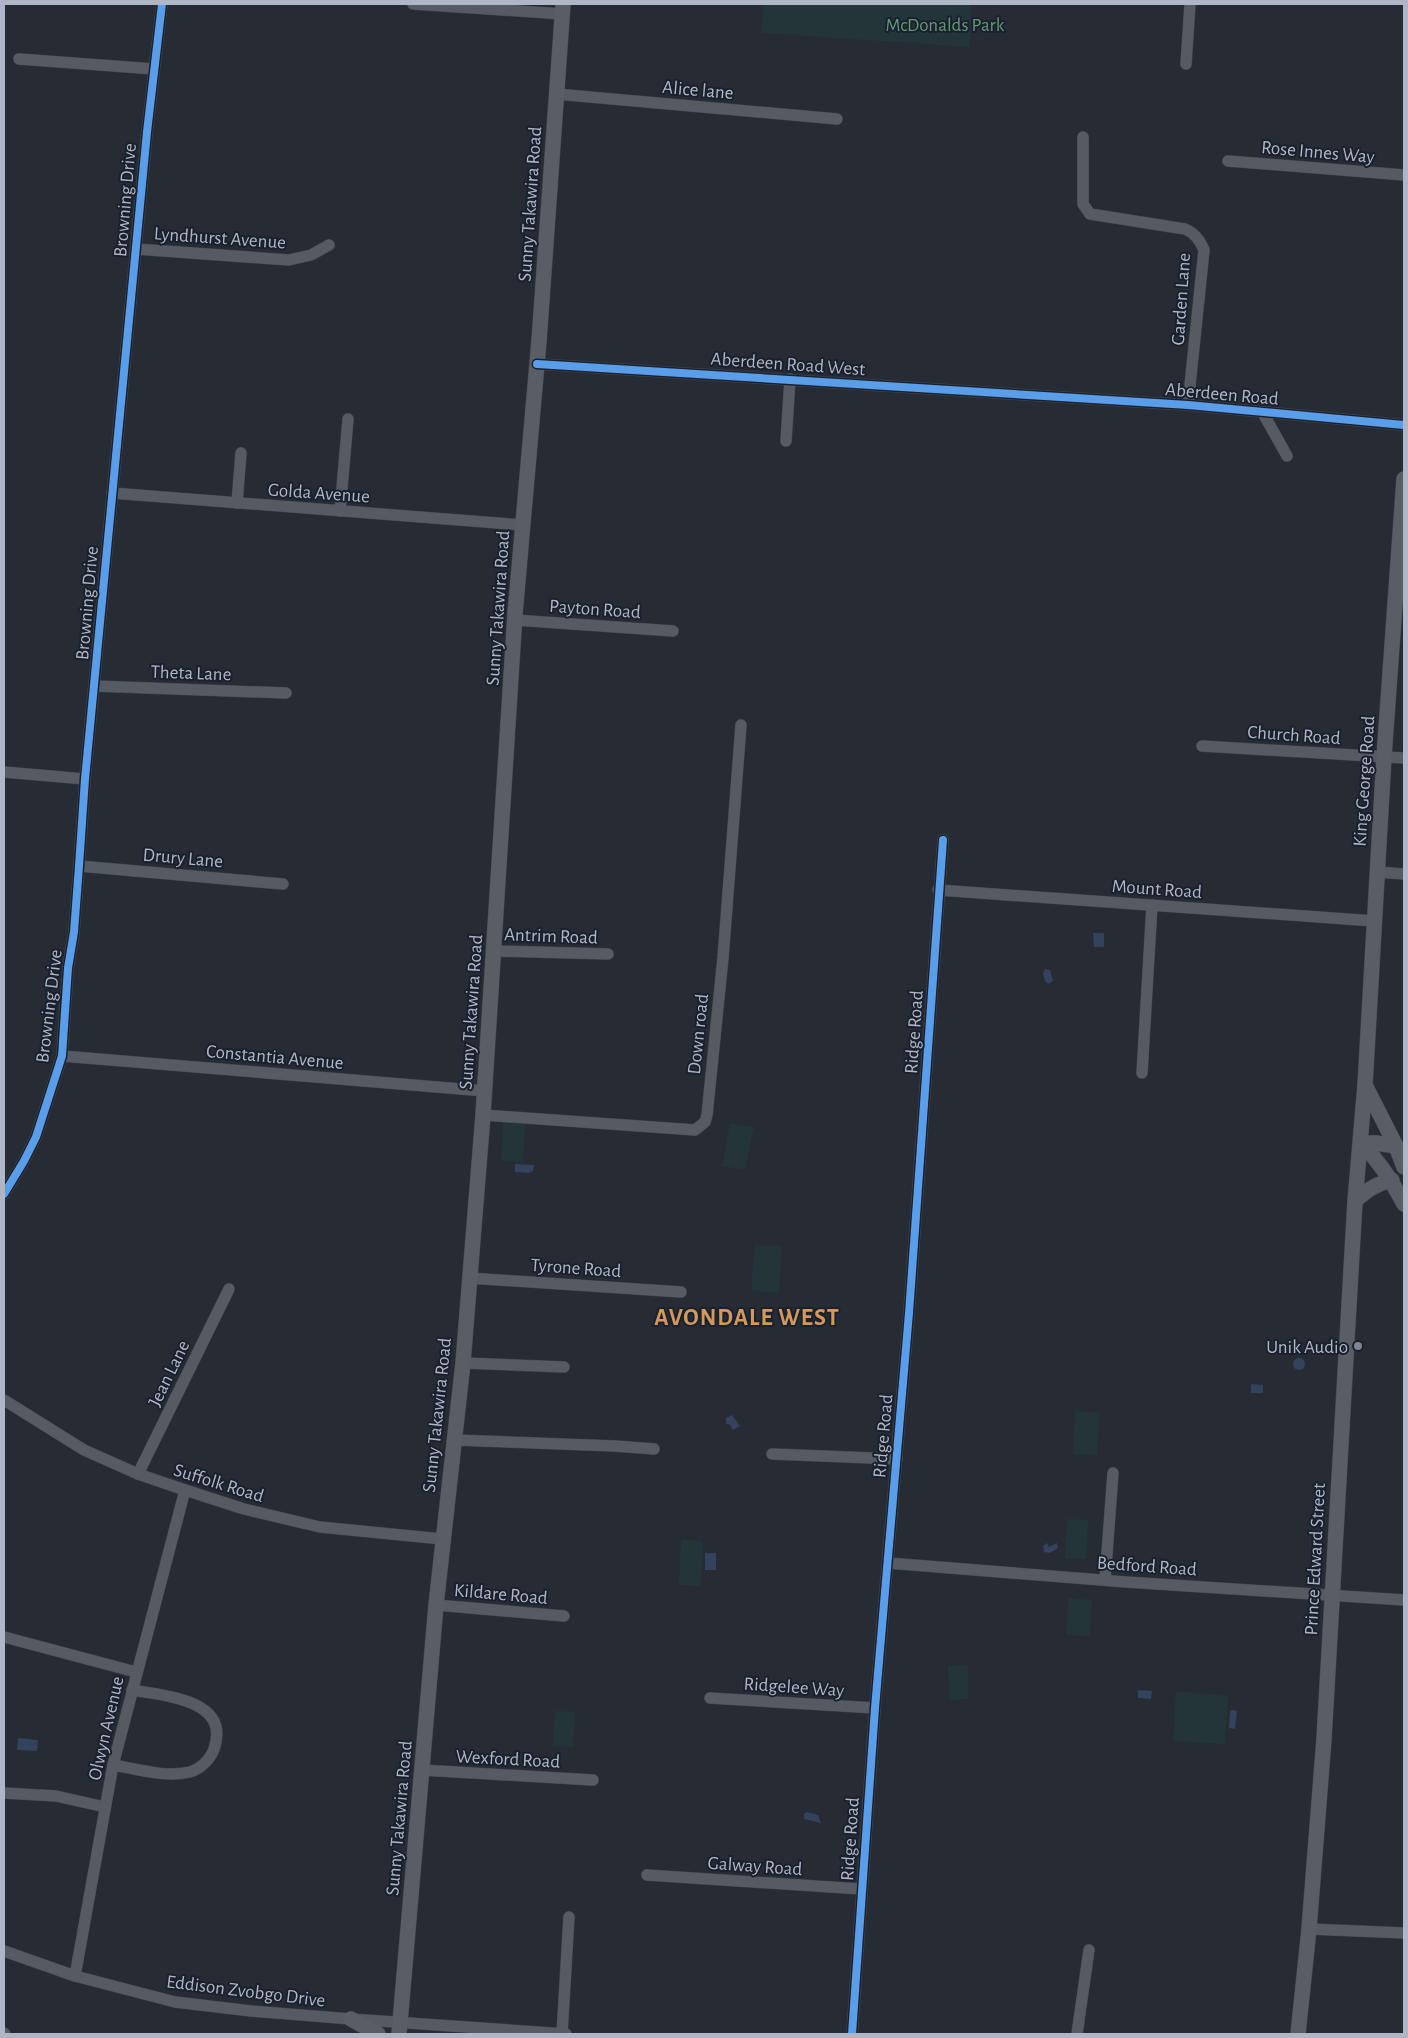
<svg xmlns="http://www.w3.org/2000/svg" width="1408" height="2038" viewBox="0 0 1408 2038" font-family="'Alegreya Sans',sans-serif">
<rect width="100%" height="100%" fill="#272b34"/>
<g fill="#24353a">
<polygon points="764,4 971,4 970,47 761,33"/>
<polygon points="503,1123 525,1124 523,1162 501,1161"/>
<polygon points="730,1123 754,1127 745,1170 722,1166"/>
<polygon points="755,1244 782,1246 779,1293 751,1291"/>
<polygon points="1075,1411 1100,1413 1097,1455 1073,1454"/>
<polygon points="1067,1519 1088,1520 1086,1559 1065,1558"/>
<polygon points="681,1539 703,1541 701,1586 679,1585"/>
<polygon points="1068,1598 1092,1600 1090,1636 1066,1635"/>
<polygon points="968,1665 968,1699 949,1700 948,1666"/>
<polygon points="1176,1691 1228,1696 1225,1744 1173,1741"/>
<polygon points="555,1711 575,1712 573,1747 553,1746"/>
</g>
<g fill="#33425d">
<polygon points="1093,933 1104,933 1104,947 1094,947"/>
<polygon points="1045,969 1050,970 1053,981 1048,984 1045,981 1043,973"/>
<polygon points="515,1164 534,1165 533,1171 529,1173 515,1172"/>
<circle cx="1299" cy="1364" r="6"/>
<polygon points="1251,1384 1263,1385 1263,1393 1251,1393"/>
<polygon points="732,1415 740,1426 733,1430 729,1424 726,1424 726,1418"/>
<polygon points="1047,1543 1049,1547 1057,1543 1058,1548 1050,1553 1044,1552 1043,1546"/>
<rect x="705" y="1553" width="11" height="17"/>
<polygon points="1138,1690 1152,1691 1151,1699 1138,1698"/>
<polygon points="1233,1710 1237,1711 1235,1729 1229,1728 1230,1711"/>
<polygon points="18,1738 38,1740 37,1751 17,1750"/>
<polygon points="807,1812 818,1815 821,1823 804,1819 804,1814"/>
</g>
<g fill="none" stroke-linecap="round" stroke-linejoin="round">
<g stroke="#42464d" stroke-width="12">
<g id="minor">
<polyline points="413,4 563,14"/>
<polyline points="19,59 154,69"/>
<polyline points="1186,64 1190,4"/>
<polyline points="556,94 837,119"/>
<path d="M1083,137V204L1090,214L1185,229C1195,233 1200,240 1204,250L1188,405"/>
<polyline points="1228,161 1404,175"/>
<polyline points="136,249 289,260 311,255 329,245"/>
<polyline points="537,364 1188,405 1404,425"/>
<polyline points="1263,413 1287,456"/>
<polyline points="786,441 790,379"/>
<polyline points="112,493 522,525"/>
<polyline points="237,503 241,453"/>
<polyline points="340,511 348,419"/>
<polyline points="515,620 673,631"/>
<polyline points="94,686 286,693"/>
<polyline points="1202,746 1404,758"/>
<polyline points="4,772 85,779"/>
<polyline points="79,866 283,884"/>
<polyline points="1377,872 1404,874"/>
<polyline points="938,890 1374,921"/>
<polyline points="494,951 608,954"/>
<polyline points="62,1056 485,1091"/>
<polyline points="1142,1073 1152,905"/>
<polyline points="483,1115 695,1130 705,1122 707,1115 723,958 741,725"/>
<polyline points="4,1194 24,1161 36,1137 62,1056 68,968 74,932 79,866 85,779 147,132 162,4"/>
<polyline points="469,1278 681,1292"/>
<polyline points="463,1363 564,1367"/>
<polyline points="4,1400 84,1450 138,1474 185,1490 244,1509 320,1527 442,1539"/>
<polyline points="454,1440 615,1446 654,1449"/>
<polyline points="772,1454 897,1459"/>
<polyline points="138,1474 229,1289"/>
<polyline points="888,1563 1126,1582 1404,1600"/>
<polyline points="1105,1580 1113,1473"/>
<polyline points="436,1605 564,1616"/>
<polyline points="4,1637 136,1672"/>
<polyline points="710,1698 875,1708"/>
<path d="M113,1765C137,1769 166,1778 190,1772C200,1769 210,1760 214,1749C231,1699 164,1696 132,1690"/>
<polyline points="422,1770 593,1780"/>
<polyline points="4,1793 56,1796 105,1807"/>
<polyline points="647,1875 861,1889"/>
<polyline points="1309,1929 1404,1933"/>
<polyline points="4,1951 75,1976 175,2002 251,2011 351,2019 566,2034"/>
<polyline points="75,1976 113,1765 185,1490"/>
<polyline points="4,2033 5,2034"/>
<polyline points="562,2034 569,1917"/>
<polyline points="852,2034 875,1708 909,1313 943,840"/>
<polyline points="1077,2034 1089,1950"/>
</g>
</g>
<g stroke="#444851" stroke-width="16">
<g id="major">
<polyline points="1365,1085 1396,1146 1404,1167"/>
<path d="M1361,1143C1379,1161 1392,1181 1404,1204"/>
<polyline points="1361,1143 1376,1143 1396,1146"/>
<path d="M1355,1201C1367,1190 1376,1184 1392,1180"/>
<polyline points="351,2019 378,2034"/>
<polyline points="399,2034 436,1605 463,1363 483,1115 515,614 539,341 563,4"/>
<polyline points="1298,2034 1309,1929 1324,1739 1355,1201 1365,1085 1384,757 1404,479"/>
</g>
</g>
<use href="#minor" stroke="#565a62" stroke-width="11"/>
<use href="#major" stroke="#595d64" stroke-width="15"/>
<g stroke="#1a212e" stroke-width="11">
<g id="cycleway">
<polyline points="537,364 1188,405 1404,425"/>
<polyline points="4,1194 24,1161 36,1137 62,1056 68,968 74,932 79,866 85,779 147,132 162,4"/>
<polyline points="852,2034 875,1708 909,1313 943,840"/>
</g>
</g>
<use href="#cycleway" stroke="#5a9eea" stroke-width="8"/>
</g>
<circle fill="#7f8693" stroke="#1a212e" stroke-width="2" cx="1358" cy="1346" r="5"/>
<g text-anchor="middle" stroke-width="4" stroke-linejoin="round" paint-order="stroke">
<g font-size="19" fill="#669775" stroke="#1a212e">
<text x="945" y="31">McDonalds Park</text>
</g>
<g font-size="19" fill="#afb7c6" stroke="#1a212e">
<text transform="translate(698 89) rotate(5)" y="7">Alice lane</text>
<text transform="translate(1318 151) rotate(5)" y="7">Rose Innes Way</text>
<text transform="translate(124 200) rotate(-85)" y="7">Browning Drive</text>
<text transform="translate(529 204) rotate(-86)" y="7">Sunny Takawira Road</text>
<text transform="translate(220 237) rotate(4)" y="7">Lyndhurst Avenue</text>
<text transform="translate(1180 299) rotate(-86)" y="7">Garden Lane</text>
<text transform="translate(788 363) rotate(4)" y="7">Aberdeen Road West</text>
<text transform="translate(1222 393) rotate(5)" y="7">Aberdeen Road</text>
<text transform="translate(319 492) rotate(4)" y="7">Golda Avenue</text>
<text transform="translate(86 603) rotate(-85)" y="7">Browning Drive</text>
<text transform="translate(497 608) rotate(-86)" y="7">Sunny Takawira Road</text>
<text transform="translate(595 608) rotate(4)" y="7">Payton Road</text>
<text transform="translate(191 672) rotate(2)" y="7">Theta Lane</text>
<text transform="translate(1294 734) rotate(4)" y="7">Church Road</text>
<text transform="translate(1363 781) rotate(-86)" y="7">King George Road</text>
<text transform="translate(183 857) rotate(5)" y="7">Drury Lane</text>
<text transform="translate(1157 888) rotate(4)" y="7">Mount Road</text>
<text transform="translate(551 935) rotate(2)" y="7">Antrim Road</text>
<text transform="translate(48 1006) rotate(-83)" y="7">Browning Drive</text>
<text transform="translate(470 1012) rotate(-86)" y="7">Sunny Takawira Road</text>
<text transform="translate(913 1032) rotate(-86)" y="7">Ridge Road</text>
<text transform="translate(697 1034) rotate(-84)" y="7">Down road</text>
<text transform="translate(275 1056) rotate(5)" y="7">Constantia Avenue</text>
<text transform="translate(576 1267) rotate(4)" y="7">Tyrone Road</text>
<text transform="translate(168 1373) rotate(-64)" y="7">Jean Lane</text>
<text transform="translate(436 1415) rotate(-84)" y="7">Sunny Takawira Road</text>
<text transform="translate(882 1436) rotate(-85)" y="7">Ridge Road</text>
<text transform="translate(219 1482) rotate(17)" y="7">Suffolk Road</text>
<text transform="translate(1314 1559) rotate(-87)" y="7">Prince Edward Street</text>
<text transform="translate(1147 1565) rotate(4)" y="7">Bedford Road</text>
<text transform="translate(501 1593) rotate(5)" y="7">Kildare Road</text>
<text transform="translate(794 1686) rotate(4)" y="7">Ridgelee Way</text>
<text transform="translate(105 1728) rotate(-77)" y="7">Olwyn Avenue</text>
<text transform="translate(508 1758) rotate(3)" y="7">Wexford Road</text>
<text transform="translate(398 1818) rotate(-85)" y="7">Sunny Takawira Road</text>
<text transform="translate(849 1839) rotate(-86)" y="7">Ridge Road</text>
<text transform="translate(755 1865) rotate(4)" y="7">Galway Road</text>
<text transform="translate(246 1990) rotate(7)" y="7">Eddison Zvobgo Drive</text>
</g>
<g font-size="19" fill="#afb7c6" stroke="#1a212e" text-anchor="end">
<text x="1348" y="1353">Unik Audio</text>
</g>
<g font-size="24" font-weight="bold" letter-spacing="1" fill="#d5985b" stroke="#1a212e">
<text x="747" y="1325">AVONDALE WEST</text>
</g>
</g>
<rect width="1408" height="2038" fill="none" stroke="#afb7c6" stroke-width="10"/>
</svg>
